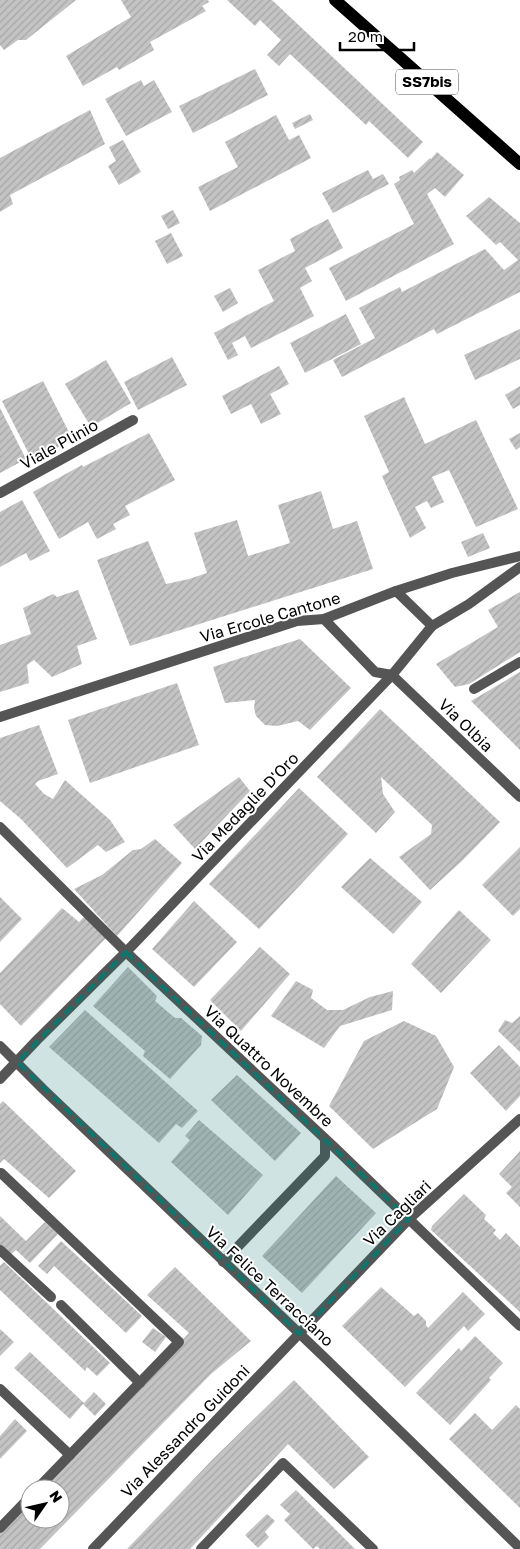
<svg xmlns="http://www.w3.org/2000/svg" width="520" height="1549" viewBox="0 0 520 1549" font-family="'Golos Text',sans-serif">
<defs>
<pattern id="building-hatch" width="6" height="6" patternUnits="userSpaceOnUse" patternTransform="scale(1.25)"><rect width="6" height="6" fill="#c4c4c4"/><path d="M-1 1l2-2M0 6l6-6M5 7l2-2" fill="none" stroke="#a7a7a7"/></pattern>
</defs>
<rect width="100%" height="100%" fill="#fff"/>
<g fill="url(#building-hatch)">
<polygon points="0,0 76,0 26,40 18,40 4,50 0,45"/>
<polygon points="121,0 208,0 209,2 202,6 206,11 150,42 154,50 119,70 117,67 83,86 66,56 131,17"/>
<polygon points="227,0 272,0 423,142 408,158 369,121 366,125 290,54 279,66 267,55 281,40 260,20 255,26"/>
<polygon points="255,69 268,95 193,133 179,106"/>
<polygon points="141,80 144,86 154,80 172,112 126,136 105,99"/>
<polygon points="90,110 105,144 10,195 13,204 0,212 0,158"/>
<polygon points="310,114 313,120 295,129 292,123"/>
<polygon points="276,115 289,140 299,135 311,158 210,211 198,187 238,167 225,142"/>
<polygon points="123,140 141,172 119,185 108,166 116,161 109,147"/>
<polygon points="437,152 464,175 445,197 435,188 427,194 454,244 346,301 329,268 414,224 394,184 400,180 399,177 412,170 414,173 430,158 431,159"/>
<polygon points="368,170 373,179 383,174 389,184 333,213 322,193"/>
<polygon points="489,197 520,223 520,292 437,334 434,329 342,377 333,360 375,338 359,308 400,287 402,292 485,249 504,270 518,260 500,242 496,245 466,216"/>
<polygon points="173,210 180,223 168,229 161,216"/>
<polygon points="328,219 343,248 305,268 312,281 300,288 314,316 251,348 245,336 232,343 238,355 228,360 214,333 274,301 258,270 295,251 290,239"/>
<polygon points="171,233 183,256 167,264 155,241"/>
<polygon points="230,288 238,303 223,312 214,296"/>
<polygon points="346,314 361,344 305,373 290,343"/>
<polygon points="520,329 520,359 475,380 464,355"/>
<polygon points="172,357 187,385 138,410 124,382"/>
<polygon points="106,360 131,403 91,427 65,384"/>
<polygon points="279,366 289,384 270,394 281,414 261,424 251,404 231,414 222,396"/>
<polygon points="43,381 73,440 32,460 2,401"/>
<polygon points="520,386 520,405 513,409 505,395"/>
<polygon points="404,397 425,444 476,420 518,509 476,527 449,470 432,477 444,502 431,508 427,501 415,507 426,528 410,538 382,476 389,472 364,416"/>
<polygon points="0,408 26,459 0,473"/>
<polygon points="149,433 175,480 125,506 130,515 113,524 116,529 97,539 88,522 59,539 33,492 82,465 83,467"/>
<polygon points="520,433 520,447 516,450 509,439"/>
<polygon points="321,491 333,529 357,521 373,569 130,646 97,560 148,541 166,584 189,579 207,573 194,533 237,520 248,556 290,543 278,505"/>
<polygon points="22,500 50,551 30,561 26,553 0,567 0,512"/>
<polygon points="483,533 490,548 468,557 461,542"/>
<polygon points="78,590 97,639 77,646 82,664 52,677 34,660 27,665 29,683 0,692 0,645 31,634 23,608 53,594 57,597"/>
<polygon points="520,592 520,652 469,684 455,687 436,664 498,627 488,610"/>
<polygon points="300,639 351,688 310,730 298,721 277,726 265,725 256,716 254,708 255,700 225,703 213,667"/>
<polygon points="520,672 520,750 471,701"/>
<polygon points="177,683 199,745 90,783 68,720"/>
<polygon points="380,709 500,822 463,860 430,890 399,857 431,834 432,825 381,777 383,794 395,812 376,833 317,777"/>
<polygon points="39,725 58,774 38,781 35,784 44,794 53,799 65,780 110,820 125,842 106,852 98,845 67,868 21,819 0,801 0,738"/>
<polygon points="239,777 250,791 195,849 173,825"/>
<polygon points="299,788 348,834 259,929 209,884"/>
<polygon points="155,839 182,863 117,936 74,889 102,875 133,850 141,849"/>
<polygon points="520,847 520,909 513,916 482,885"/>
<polygon points="370,858 422,902 393,934 341,887"/>
<polygon points="0,897 22,919 0,942"/>
<polygon points="194,901 237,942 194,987 152,949"/>
<polygon points="62,908 79,922 85,916 106,938 21,1026 0,1004 0,973"/>
<polygon points="459,910 491,940 441,993 411,964"/>
<polygon points="260,947 290,974 241,1031 210,1000"/>
<polygon points="128,967 157,996 155,1001 175,1018 181,1018 202,1036 201,1045 170,1079 143,1056 145,1051 93,1006"/>
<polygon points="296,981 313,990 311,998 327,1010 343,1010 370,997 393,991 392,1010 340,1026 324,1048 271,1016"/>
<polygon points="85,1010 198,1111 182,1128 176,1124 159,1143 49,1047"/>
<polygon points="520,1016 520,1052 498,1031 505,1020 512,1023"/>
<polygon points="404,1021 436,1036 454,1067 437,1109 373,1149 329,1106 364,1041"/>
<polygon points="499,1045 520,1067 520,1096 506,1111 470,1073"/>
<polygon points="237,1075 301,1133 275,1161 211,1100"/>
<polygon points="3,1101 76,1171 49,1198 4,1159 0,1163 0,1104"/>
<polygon points="199,1120 263,1175 228,1215 171,1162 190,1140 185,1136"/>
<polygon points="520,1151 520,1207 506,1193 512,1187 499,1174"/>
<polygon points="336,1176 376,1213 302,1293 262,1256"/>
<polygon points="464,1194 486,1215 484,1219 496,1230 493,1233 500,1240 506,1233 520,1247 520,1312 431,1230 432,1226"/>
<polygon points="0,1216 26,1241 45,1222 58,1234 30,1263 16,1250 10,1255 0,1246"/>
<polygon points="61,1241 142,1316 126,1333 54,1266 47,1274 38,1266"/>
<polygon points="4,1262 110,1363 97,1376 87,1367 85,1371 0,1290 0,1266"/>
<polygon points="175,1267 251,1341 211,1374 40,1549 0,1549 0,1530 30,1498 30,1519 60,1519 60,1489 39,1489 189,1333 147,1295"/>
<polygon points="381,1287 414,1316 418,1313 426,1321 426,1325 428,1328 463,1292 485,1314 468,1331 464,1326 405,1387 342,1326"/>
<polygon points="153,1328 166,1337 155,1352 142,1342"/>
<polygon points="0,1329 14,1342 0,1356"/>
<polygon points="475,1336 503,1363 489,1378 491,1380 450,1425 416,1393 459,1348 461,1351"/>
<polygon points="30,1352 84,1403 94,1392 106,1404 95,1416 83,1404 70,1419 14,1368"/>
<polygon points="294,1380 369,1457 334,1489 288,1444 190,1549 127,1549 212,1460"/>
<polygon points="516,1405 520,1409 520,1508 449,1439 475,1413 492,1430"/>
<polygon points="15,1419 27,1431 0,1459 0,1436"/>
<polygon points="296,1490 355,1549 320,1549 317,1546 313,1549 284,1520 290,1514 280,1505"/>
<polygon points="267,1514 275,1521 265,1532 269,1537 258,1548 245,1535"/>
</g>
<g fill="none" stroke-linecap="round" stroke-linejoin="round">
<polyline stroke="#555" stroke-width="10" points="474,689 520,662"/>
<g stroke="#555" stroke-width="10">
<polyline points="0,493 133,420"/>
<polyline points="396,591 432,626"/>
<polyline points="324,619 375,672 392,675 520,797"/>
<polyline points="0,717 297,621 324,619 396,591 452,573 520,556"/>
<polyline points="0,827 126,952 334,1147 520,1326"/>
<polyline points="0,1046 43,1089 323,1356 520,1548"/>
<polyline points="0,1079 37,1040 126,952 392,675 432,626 469,604 520,567"/>
<polyline points="0,1174 1,1173 179,1342 37,1489"/>
<polyline points="0,1250 51,1297"/>
<polyline points="223,1262 325,1156 325,1139"/>
<polyline points="61,1305 140,1383"/>
<polyline points="0,1389 70,1455"/>
<polyline points="0,1528 30,1497"/>
<polyline points="93,1549 409,1219 520,1119"/>
<polyline points="201,1549 283,1463 373,1549"/>
</g>
<polyline stroke="#000" stroke-width="12" points="335,0 520,164"/>
</g>
<path fill="#0f766e" fill-opacity="0.2" stroke="#0f766e" stroke-width="4" stroke-dasharray="10 6" stroke-linejoin="round" d="M126,952L409,1219L299,1334L17,1062Z"/>
<g text-anchor="middle" stroke-width="4" stroke-linejoin="round" paint-order="stroke">
<rect fill="#fff" stroke="#4c4c4c" stroke-width="1" x="396" y="69.5" width="62" height="25" rx="4"/>
<g font-size="15" font-weight="bold" fill="#000">
<text x="427" y="87">SS7bis</text>
</g>
<g font-size="16" fill="#000" stroke="#fff">
<text transform="translate(59 444) rotate(-29)" y="6">Viale Plinio</text>
<text transform="translate(270 617) rotate(-16)" y="6">Via Ercole Cantone</text>
<text transform="translate(466 725) rotate(44)" y="6">Via Olbia</text>
<text transform="translate(245 807) rotate(-46)" y="6">Via Medaglie D'Oro</text>
<text transform="translate(269 1066) rotate(43)" y="6">Via Quattro Novembre</text>
<text transform="translate(397 1213) rotate(-44)" y="6">Via Cagliari</text>
<text transform="translate(270 1286) rotate(43)" y="6">Via Felice Terracciano</text>
<text transform="translate(185 1431) rotate(-46)" y="6">Via Alessandro Guidoni</text>
</g>
</g>
<g transform="translate(45 1504) rotate(56)"><circle r="24" fill="#ffffff" stroke="#999999"/>
<path d="M0-4L9 19L0 12L-9 19Z" fill="#000000"/>
<text y="-8" font-size="14" font-weight="bold" text-anchor="middle" fill="#000000">N</text>
</g>
<path d="M340 42v8h74v-8" fill="none" stroke="#000000" stroke-width="2.5"/>
<text x="348" y="42" font-size="15" fill="#000000" stroke="#ffffff" stroke-width="4" paint-order="stroke">20 m</text>
</svg>
